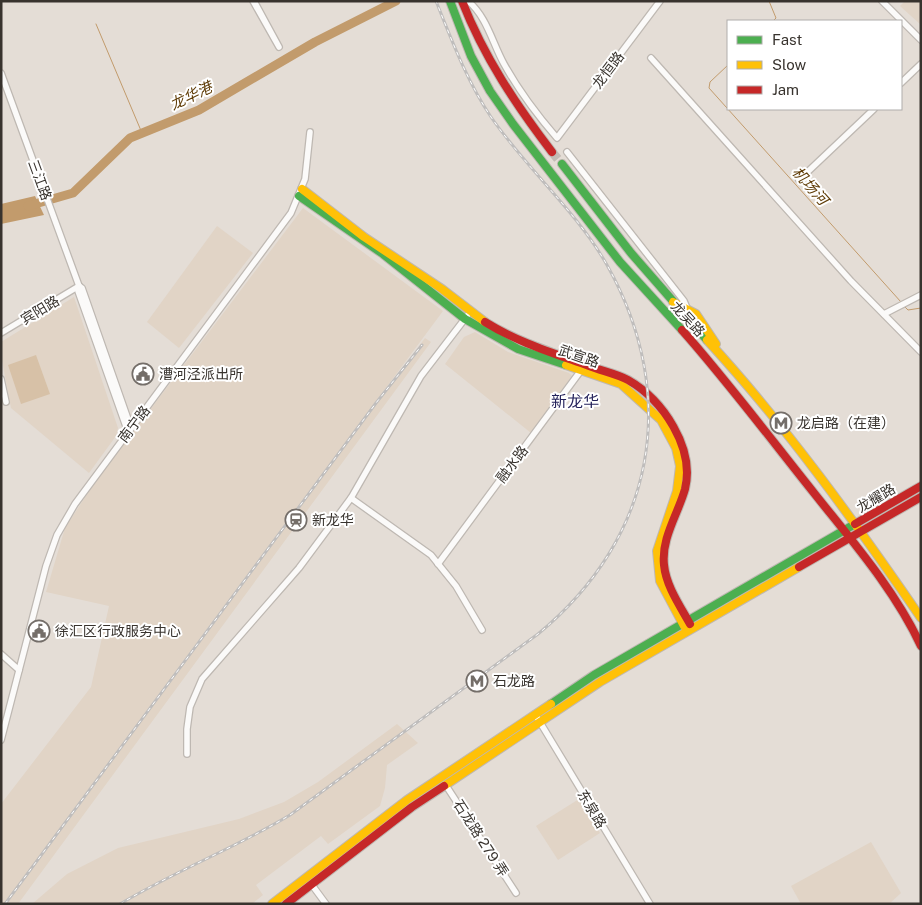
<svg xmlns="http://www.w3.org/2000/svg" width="922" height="905" viewBox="0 0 922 905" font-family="'Public Sans','Noto Sans SC',sans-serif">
<rect width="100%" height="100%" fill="#e4ddd6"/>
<g fill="#e1d4c6">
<polygon points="905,1 921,1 921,25 900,6"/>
<polygon points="303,208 443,311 104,768 425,338 431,342 18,904 1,904 1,804 91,687 109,606 46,592 65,528 93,485"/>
<polygon points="217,226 253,253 179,348 147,322"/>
<polygon points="74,297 118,428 116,436 89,473 11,408 1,355 1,342"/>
<polygon points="475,332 508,352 569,373 572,376 531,433 445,364 464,337"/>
<polygon points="397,724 418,743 387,765 385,788 380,806 328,844 321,836 256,885 263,895 252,904 32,904 67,874 118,848 239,819 284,802 318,782"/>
<polygon points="579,799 600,833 558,860 536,826"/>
<polygon points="871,842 901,893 889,904 801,904 791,886"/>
</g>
<polygon fill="#d7c1a7" points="36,355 50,394 21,404 8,365"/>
<polygon fill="#c29b6c" points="35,196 44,215 1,224 1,204"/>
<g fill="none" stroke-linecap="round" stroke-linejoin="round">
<g stroke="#c29b6c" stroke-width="1">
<polyline points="769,1 776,18 773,21"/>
<polyline points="96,24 142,133"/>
<polyline points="728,65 710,82 709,88 901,302"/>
<polyline points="903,305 908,310 921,308"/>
</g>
<polyline stroke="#c29b6c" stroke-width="9" points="28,206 73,193 130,138 199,110 315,42 396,1"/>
<polyline stroke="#c2bbb4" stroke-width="9" stroke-dasharray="9 4.5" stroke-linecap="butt" points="552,152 562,164"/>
<g stroke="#beb8b2" stroke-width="8">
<g id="street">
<polyline points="253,1 279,47 254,1"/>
<path d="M468,1C487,17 492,42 504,64C519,91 537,115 557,138L660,1"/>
<polyline points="882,1 921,40"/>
<polyline points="651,58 851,281 921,352"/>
<polyline points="1,73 79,286 82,288 131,428"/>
<polyline points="901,83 921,64"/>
<polyline points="567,152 684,301 687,308"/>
<polyline points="799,180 874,109"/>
<polyline points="79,286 78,291 128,432"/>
<polyline points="884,314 921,295"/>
<polyline points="1,333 79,286"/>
<polyline points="1,379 6,402"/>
<polyline points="351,498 431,555 456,586 482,630"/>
<polyline points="438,564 582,369"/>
<polyline points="1,654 19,670"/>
<polyline points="535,714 650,904"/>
<polyline points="1,740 46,566 57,535 75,504 291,213 305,179 310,132"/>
<polyline points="187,754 187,729 190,707 202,679 299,568 351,498 421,376 467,316"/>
<polyline points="445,784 516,893"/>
<polyline points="312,885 326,904"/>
</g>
</g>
<g stroke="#beb8b2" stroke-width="10">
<g id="fast">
<polyline points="450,1 471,56 490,91 513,124 620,262 682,330"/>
<polyline points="562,164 631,253 707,340"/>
<polyline points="299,196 383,254 465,319 518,349 566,365"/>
<polyline points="551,704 594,675 855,524"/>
</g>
</g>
<g stroke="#beb8b2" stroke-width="10">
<g id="slow">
<polyline points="302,189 364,237 442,289 485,322"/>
<polyline points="673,302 696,314 716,344"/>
<path d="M707,340C786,426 855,522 921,618"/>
<polyline points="566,365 621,384 661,420 676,448 680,466 677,491 657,551 660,581 684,626"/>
<polyline points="444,786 600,682 799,567"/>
<polyline points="272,904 407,800 551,704"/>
</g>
</g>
<g stroke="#beb8b2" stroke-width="10">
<g id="jam">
<path d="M462,1C484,57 516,105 552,152"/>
<path d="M485,322C517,342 553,353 589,366C602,371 617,374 628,380C663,400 695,448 685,489C678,514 661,538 664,565C666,586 680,606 690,624"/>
<path d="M682,330C728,382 770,438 814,493C852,541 895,590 921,646"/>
<polyline points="855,524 921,486"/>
<polyline points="799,567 921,497"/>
<polyline points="286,904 412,807 444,786"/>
</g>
</g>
<use href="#street" stroke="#fbfaf9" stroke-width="5.5"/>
<use href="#fast" stroke="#4caf50" stroke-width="8"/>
<use href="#slow" stroke="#ffc107" stroke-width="8"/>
<use href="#jam" stroke="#c62828" stroke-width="8"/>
<g stroke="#bfbdbc" stroke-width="3">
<g id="rail">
<polyline points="5,904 376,403 422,345"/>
<path d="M120,904C175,871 235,848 290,815L538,634C655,538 681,397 607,265C577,212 526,168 491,117C467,81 452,41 436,1"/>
</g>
</g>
<use href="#rail" stroke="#fff" stroke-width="1" stroke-dasharray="4" stroke-linecap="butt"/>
</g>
<defs>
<g id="civic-ring" transform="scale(1.125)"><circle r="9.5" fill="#fff" stroke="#746e69" stroke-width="1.5"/><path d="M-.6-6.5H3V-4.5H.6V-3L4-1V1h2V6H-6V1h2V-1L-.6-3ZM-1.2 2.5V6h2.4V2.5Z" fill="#746e69"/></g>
<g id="metro-ring" transform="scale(1.125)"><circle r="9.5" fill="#fff" stroke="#746e69" stroke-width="1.5"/><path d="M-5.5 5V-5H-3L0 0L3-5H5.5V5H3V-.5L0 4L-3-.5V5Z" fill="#746e69"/></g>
<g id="station-ring" transform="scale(1.125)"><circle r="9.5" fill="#fff" stroke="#746e69" stroke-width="1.5"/><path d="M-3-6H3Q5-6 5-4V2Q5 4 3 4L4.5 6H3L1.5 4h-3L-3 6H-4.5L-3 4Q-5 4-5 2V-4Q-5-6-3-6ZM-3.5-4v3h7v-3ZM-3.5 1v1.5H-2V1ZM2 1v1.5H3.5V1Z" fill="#746e69"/></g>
</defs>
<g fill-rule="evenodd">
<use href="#civic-ring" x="143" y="374"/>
<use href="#metro-ring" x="781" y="423"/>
<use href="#station-ring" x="296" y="520"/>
<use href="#civic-ring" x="39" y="631"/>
<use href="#metro-ring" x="477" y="681"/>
</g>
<g text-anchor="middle" stroke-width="4" stroke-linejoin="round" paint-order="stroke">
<g font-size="14" fill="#38332e" stroke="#fff">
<text transform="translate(608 70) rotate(-53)" y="5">龙恒路</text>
<text transform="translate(40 180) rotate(70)" y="5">三江路</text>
<text transform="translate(40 310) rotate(-31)" y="5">宾阳路</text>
<text transform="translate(688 319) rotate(47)" y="5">龙吴路</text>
<text transform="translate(579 356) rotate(19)" y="5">武宣路</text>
<text transform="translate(134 424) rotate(-53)" y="5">南宁路</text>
<text transform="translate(512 464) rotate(-53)" y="5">融水路</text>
<text transform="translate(876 498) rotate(-31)" y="5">龙耀路</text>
<text transform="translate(592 809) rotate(59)" y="5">东泉路</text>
<text transform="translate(481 838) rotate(57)" y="5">石龙路 279 弄</text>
</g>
<g font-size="14" fill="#38332e" stroke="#fff" text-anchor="start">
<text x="159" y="379">漕河泾派出所</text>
<text x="797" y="428">龙启路（在建）</text>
<text x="312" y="525">新龙华</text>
<text x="55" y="636">徐汇区行政服务中心</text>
<text x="493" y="686">石龙路</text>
</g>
<g font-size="15" font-style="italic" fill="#603d08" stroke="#fff">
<text transform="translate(191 96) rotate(-26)" y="5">龙华港</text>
<text transform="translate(810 186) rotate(48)" y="5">机场河</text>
</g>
<g font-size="16" fill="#23215a" stroke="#fff">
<text x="575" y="407">新龙华</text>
</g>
</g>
<rect width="922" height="905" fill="none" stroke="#38332e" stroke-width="5"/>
<rect x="727" y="20" width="175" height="90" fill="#ffffff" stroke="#afadab"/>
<rect x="737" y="36" width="25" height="8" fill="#4caf50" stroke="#afadab"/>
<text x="772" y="45" font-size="15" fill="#38332e">Fast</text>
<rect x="737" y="61" width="25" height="8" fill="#ffc107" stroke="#afadab"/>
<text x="772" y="70" font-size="15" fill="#38332e">Slow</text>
<rect x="737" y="86" width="25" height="8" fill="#c62828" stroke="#afadab"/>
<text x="772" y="95" font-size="15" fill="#38332e">Jam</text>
</svg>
